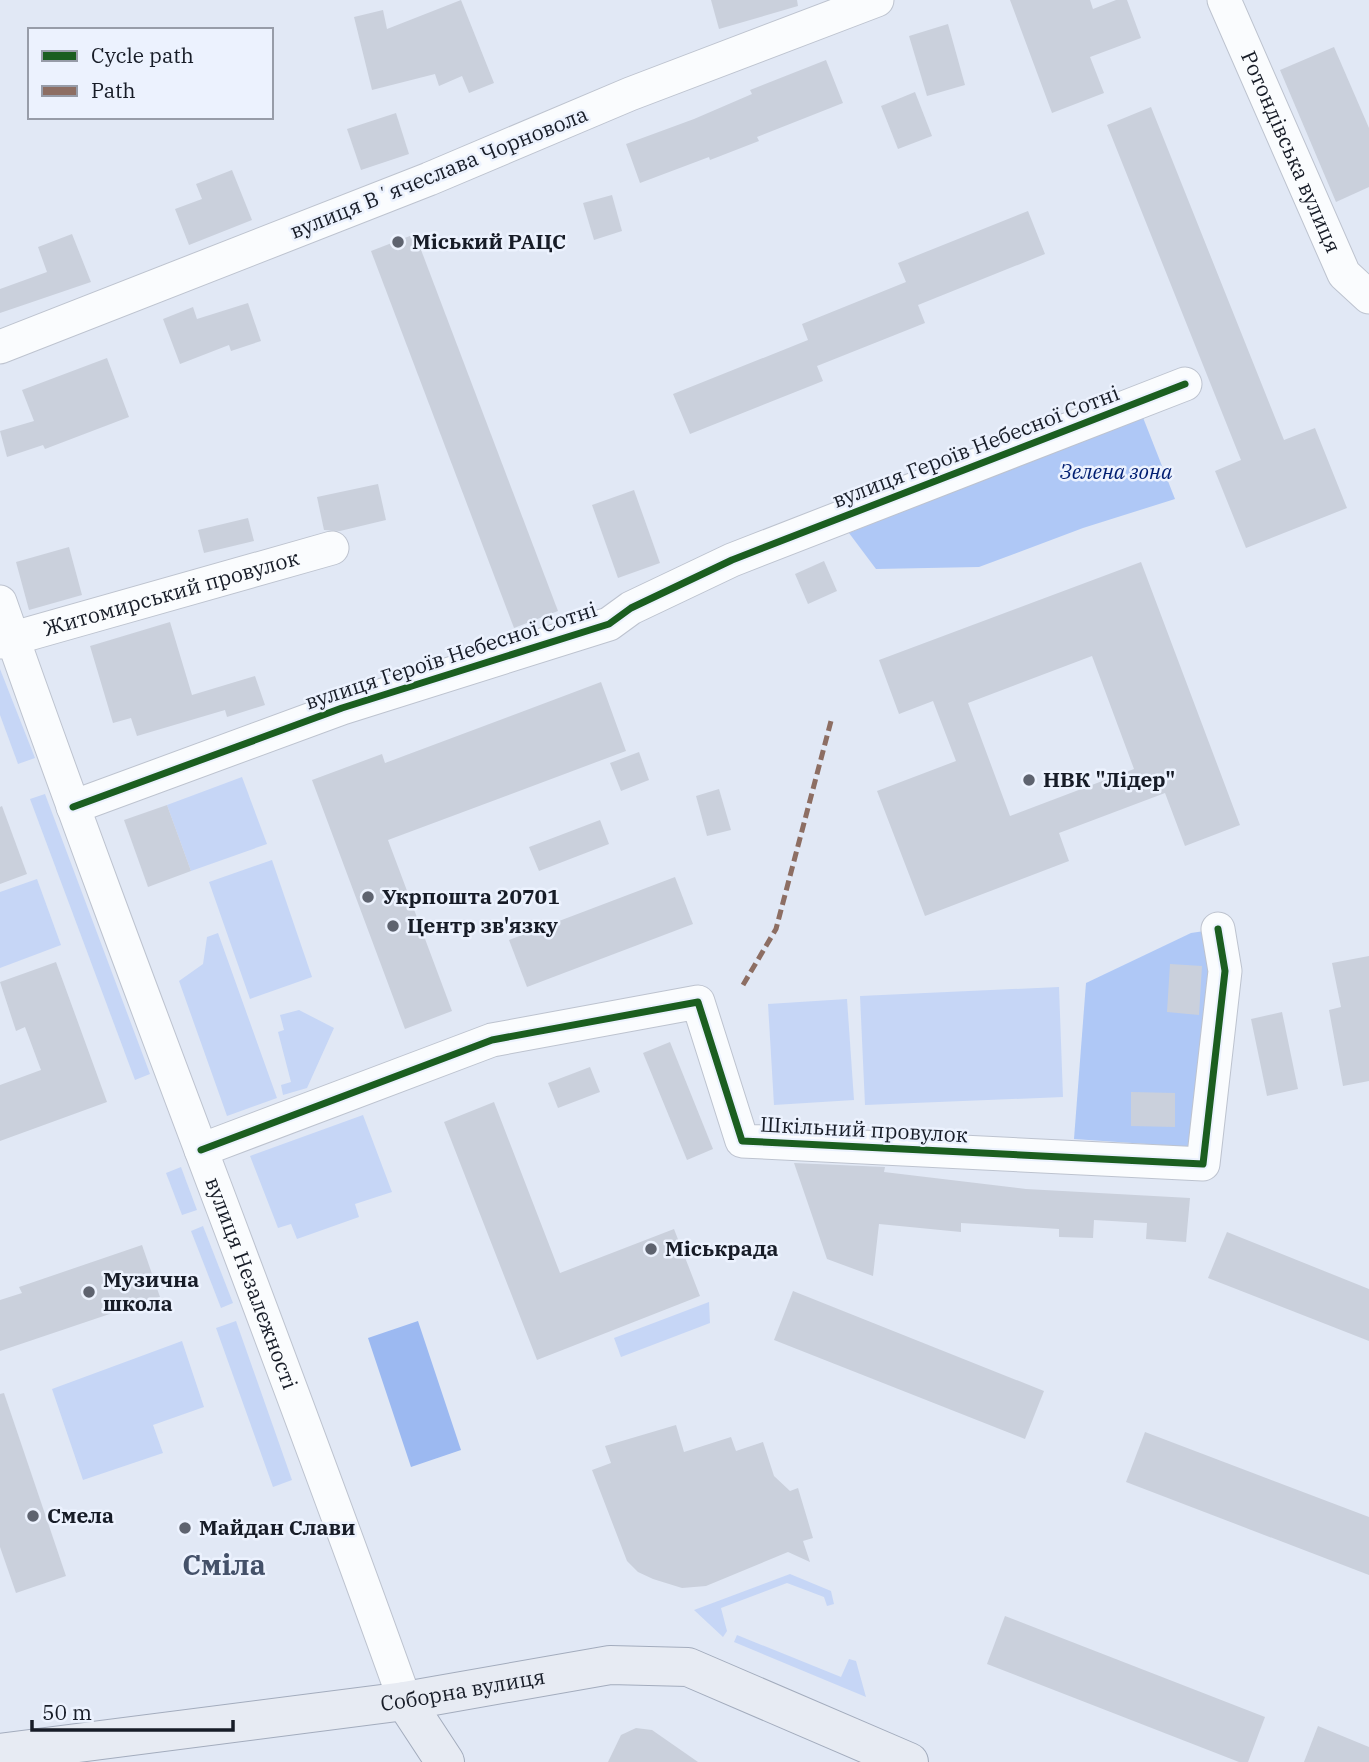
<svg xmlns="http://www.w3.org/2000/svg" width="1369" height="1762" viewBox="0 0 1369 1762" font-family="'IBM Plex Serif',serif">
<rect width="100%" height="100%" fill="#e1e8f5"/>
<g fill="#c6d6f6">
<polygon points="0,669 35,758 18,764 0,715"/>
<polygon points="242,777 267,844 191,871 167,805"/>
<polygon points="45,794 150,1074 135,1080 30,799"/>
<polygon points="272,860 312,977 250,999 209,882"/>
<polygon points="37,879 61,945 0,968 0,892"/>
<polygon points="218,933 277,1098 227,1116 179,981 203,964 207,937"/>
<polygon points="1059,987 1063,1097 865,1105 860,996"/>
<polygon points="847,999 854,1100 774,1105 768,1004"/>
<polygon points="299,1010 334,1028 307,1088 283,1095 281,1085 291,1082 278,1032 284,1030 280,1015"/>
<polygon points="363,1115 392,1192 355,1204 359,1217 297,1239 291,1224 278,1228 250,1156"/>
<polygon points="181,1167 197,1210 182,1215 166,1173"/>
<polygon points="203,1226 233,1303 221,1308 191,1231"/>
<polygon points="709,1302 710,1323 621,1357 614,1338"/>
<polygon points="236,1321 292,1480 273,1487 216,1328"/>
<polygon points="182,1341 204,1407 153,1425 163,1453 83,1480 52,1389"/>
<polygon points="790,1574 831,1591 834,1604 827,1606 824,1597 787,1583 721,1608 727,1631 723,1637 694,1610"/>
<polygon points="737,1635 841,1677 849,1659 856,1661 866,1697 734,1642"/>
</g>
<g fill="#afc8f6">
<polygon points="1142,415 1175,499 1083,528 979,567 876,569 849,533"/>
<polygon points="1218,929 1205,1148 1074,1139 1086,983 1191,933"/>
</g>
<polygon fill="#9cb9f1" points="418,1321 461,1450 411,1467 368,1338"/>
<g fill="#cad0dc" fill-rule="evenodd">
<polygon points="461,0 494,83 469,93 462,76 439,86 435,74 372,90 354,17 383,10 387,29"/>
<polygon points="711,0 797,0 798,6 719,29"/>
<polygon points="1010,0 1090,0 1093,9 1116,0 1127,0 1141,38 1090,57 1104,93 1052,113"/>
<polygon points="948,24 965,85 927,96 909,36"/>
<polygon points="1334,47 1369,128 1369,187 1336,202 1280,70"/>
<polygon points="826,60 843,103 757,137 759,141 710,160 709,157 640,183 626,144 694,119 752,94 750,90"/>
<polygon points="915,92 932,136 898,149 881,106"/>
<polygon points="1151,107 1284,440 1315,428 1347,508 1246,548 1215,471 1241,460 1107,125"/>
<polygon points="396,113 409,154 361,170 347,129"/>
<polygon points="232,170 252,220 189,245 175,209 202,199 196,184"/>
<polygon points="612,195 622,231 594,240 583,203"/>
<polygon points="1028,211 1045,254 918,305 925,323 817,366 823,381 690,434 673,394 808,340 802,324 906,282 898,263"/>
<polygon points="72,234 91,282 0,313 0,289 47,272 38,247"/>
<polygon points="415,234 558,611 514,628 371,251"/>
<polygon points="248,303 261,341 231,351 229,345 180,364 163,319 193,307 197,319"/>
<polygon points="107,358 129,417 45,449 43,445 7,457 0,431 34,421 22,390"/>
<polygon points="378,484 386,520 340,531 324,530 317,497"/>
<polygon points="634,490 660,563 618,578 592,505"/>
<polygon points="248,518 254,541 204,553 198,530"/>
<polygon points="69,547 82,595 29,610 16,562"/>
<polygon points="824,561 837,591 808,604 795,574"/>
<path d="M1141,562L1240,825L1185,846L1165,793L1059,833L1069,861L925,916L877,791L956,761L933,701L899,714L879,660ZM1092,656L1134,769L1010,816L968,703Z"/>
<polygon points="170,622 192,695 255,676 265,705 227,717 225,710 137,736 131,718 113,723 90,646"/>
<polygon points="601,682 626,751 388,840 452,1011 405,1029 312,780 382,754 385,763"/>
<polygon points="639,752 649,780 621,791 610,763"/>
<polygon points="719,789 731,830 707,836 696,796"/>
<polygon points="167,805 191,871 148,887 124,820"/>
<polygon points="2,806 27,874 0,884 0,807"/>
<polygon points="600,820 609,844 539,871 529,847"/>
<polygon points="675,877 693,924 527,987 509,940"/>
<polygon points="1369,956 1369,1081 1343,1086 1329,1010 1341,1007 1332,963"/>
<polygon points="56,962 107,1102 0,1141 0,1085 41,1070 25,1027 16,1031 0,982"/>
<polygon points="1170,964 1202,966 1199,1015 1167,1012"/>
<polygon points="1282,1012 1298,1089 1267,1096 1251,1019"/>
<polygon points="670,1042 713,1149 687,1160 643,1053"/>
<polygon points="590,1067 600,1092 558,1108 548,1083"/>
<polygon points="1131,1092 1175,1093 1175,1127 1131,1126"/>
<polygon points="494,1102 560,1273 674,1229 700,1296 537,1360 444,1122"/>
<polygon points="794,1163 885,1167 884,1172 1026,1189 1190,1198 1186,1242 1146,1239 1147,1223 1094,1220 1093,1238 1059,1237 1059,1229 961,1223 961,1232 879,1224 873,1276 827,1259"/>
<polygon points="1227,1232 1369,1289 1369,1341 1208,1278"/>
<polygon points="142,1245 160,1297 0,1351 0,1300 22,1293 19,1287"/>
<polygon points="793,1291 1044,1391 1025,1439 774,1340"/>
<polygon points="4,1393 66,1576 16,1593 0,1547 0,1394"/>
<polygon points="676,1425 684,1452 731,1437 736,1451 763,1442 774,1476 790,1491 798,1488 813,1538 803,1541 810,1562 788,1552 706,1586 682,1588 653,1579 638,1572 627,1561 592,1470 611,1463 605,1446"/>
<polygon points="1145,1432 1369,1517 1369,1575 1126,1482"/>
<polygon points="1005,1616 1265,1717 1248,1762 1239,1762 987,1664"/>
<polygon points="1318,1726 1369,1747 1369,1762 1304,1762"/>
<polygon points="636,1728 652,1730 698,1762 608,1762 621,1735"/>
</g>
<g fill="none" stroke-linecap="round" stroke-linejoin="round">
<g stroke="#bdc3cf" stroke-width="35">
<g id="minor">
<path id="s1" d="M1224,0L1344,274L1369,297"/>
<polyline points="0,347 429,179 630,94 877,0"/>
<path id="s2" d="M0,602C129,971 274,1333 405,1701"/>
<path id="s3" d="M0,642L332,548"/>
<polyline points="73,807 342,708 609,624 631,608 732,560 1185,384"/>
<polyline points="201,1150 492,1040 698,1002 742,1141 1203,1164 1225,971 1218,929"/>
</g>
</g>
<g stroke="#a3acbd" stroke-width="40">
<g id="major">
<polyline points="405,1701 445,1762"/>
<path id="s4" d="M0,1753L405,1701L610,1665L688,1667L909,1762"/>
</g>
</g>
<use href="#minor" stroke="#fafcfe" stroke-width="33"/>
<use href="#major" stroke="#e7ebf3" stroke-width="38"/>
<polyline stroke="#8d6e63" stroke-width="5" stroke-dasharray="10 5" stroke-linecap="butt" points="743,985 776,929 831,721"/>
<g stroke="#ecf2fe" stroke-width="11">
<g id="cycleway">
<polyline points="73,807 342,708 609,624 631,608 732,560 1185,384"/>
<polyline points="201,1150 492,1040 698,1002 742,1141 1203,1164 1225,971 1218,929"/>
</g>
</g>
<use href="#cycleway" stroke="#1b5e20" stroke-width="7"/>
</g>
<g fill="#5e636f" stroke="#ecf2fe" stroke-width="2.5">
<circle cx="398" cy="242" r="7"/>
<circle cx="1029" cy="780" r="7"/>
<circle cx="368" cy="897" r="7"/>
<circle cx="393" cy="926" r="7"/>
<circle cx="651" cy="1249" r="7"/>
<circle cx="89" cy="1292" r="7"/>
<circle cx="33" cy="1516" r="7"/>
<circle cx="185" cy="1528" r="7"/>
</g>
<g text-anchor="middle" stroke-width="5" stroke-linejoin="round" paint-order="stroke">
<g font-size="21" fill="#171c27" stroke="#ecf2fe">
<text dy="7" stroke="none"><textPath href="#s1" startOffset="166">Ротондівська вулиця</textPath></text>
<text transform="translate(439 173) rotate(-22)" y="7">вулиця Вʼячеслава Чорновола</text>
<text transform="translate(976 447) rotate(-21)" y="7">вулиця Героїв Небесної Сотні</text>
<text dy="7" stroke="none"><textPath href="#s3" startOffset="178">Житомирський провулок</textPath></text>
<text transform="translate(451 656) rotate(-18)" y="7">вулиця Героїв Небесної Сотні</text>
<text transform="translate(864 1130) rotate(3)" y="7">Шкільний провулок</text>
<text dy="7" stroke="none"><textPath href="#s2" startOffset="726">вулиця Незалежності</textPath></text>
<text dy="7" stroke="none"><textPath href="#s4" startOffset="467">Соборна вулиця</textPath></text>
</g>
<g font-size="21" font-weight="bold" fill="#171c27" stroke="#ecf2fe" text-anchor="start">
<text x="412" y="249">Міський РАЦС</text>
<text x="1043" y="787">НВК "Лідер"</text>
<text x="382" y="904">Укрпошта 20701</text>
<text x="407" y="933">Центр зв'язку</text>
<text x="665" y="1256">Міськрада</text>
<text x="103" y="1287">Музична<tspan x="103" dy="24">школа</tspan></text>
<text x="47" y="1523">Смела</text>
<text x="199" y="1535">Майдан Слави</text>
</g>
<g font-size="21" font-style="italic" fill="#001e71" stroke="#ecf2fe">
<text x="1116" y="479">Зелена зона</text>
</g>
<g font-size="28" font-weight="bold" fill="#445169" stroke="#ecf2fe">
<text x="224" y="1575">Сміла</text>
</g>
</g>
<rect x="28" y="28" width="245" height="91" fill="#ecf2fe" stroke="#979ca8" stroke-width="2"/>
<rect x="42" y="51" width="35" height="10" fill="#1b5e20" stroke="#979ca8" stroke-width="2"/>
<text x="91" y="63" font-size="21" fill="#171c27">Cycle path</text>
<rect x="42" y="86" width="35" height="10" fill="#8d6e63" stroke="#979ca8" stroke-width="2"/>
<text x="91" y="98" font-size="21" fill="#171c27">Path</text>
<path d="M32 1720v10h201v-10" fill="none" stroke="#171c27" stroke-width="3.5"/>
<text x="42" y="1720" font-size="21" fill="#171c27" stroke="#ecf2fe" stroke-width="5" paint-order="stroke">50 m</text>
</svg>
